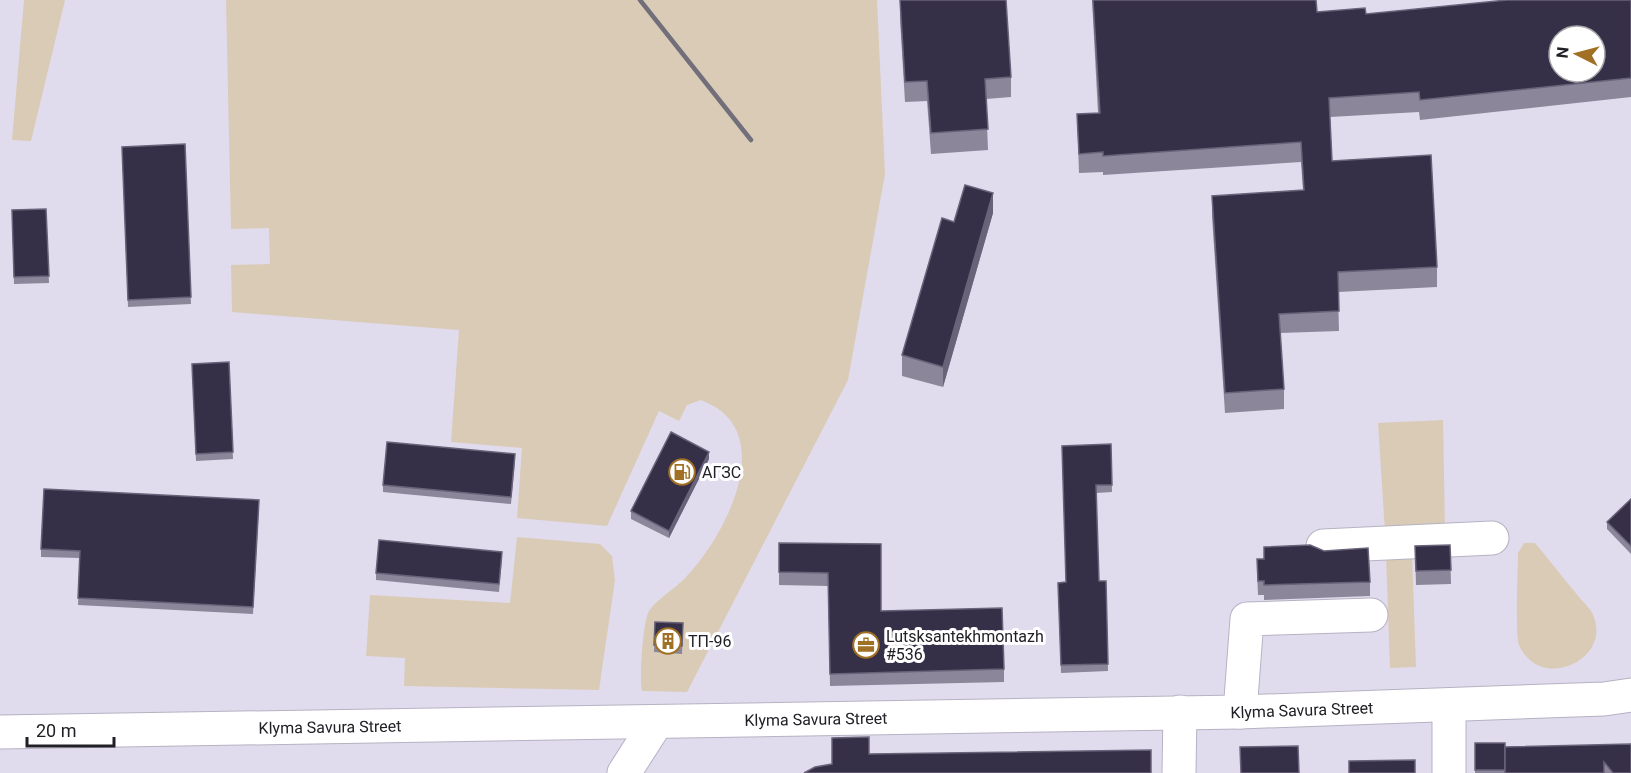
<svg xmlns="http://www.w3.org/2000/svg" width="1631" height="773" viewBox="0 0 1631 773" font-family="Roboto,sans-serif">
<rect width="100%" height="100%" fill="#e0dced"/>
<g fill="#dacbb7">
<polygon points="24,0 65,0 31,141 12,140"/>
<path d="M226,0H877L885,174L848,380L687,692L642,691C639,680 643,620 649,611C658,598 676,588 686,577C720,542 771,451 721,411C715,406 707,403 701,400L687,405L679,421L659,411L607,526L517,518L522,448L451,442L459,330L232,312L231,265L270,264L269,228L231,229Z"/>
<polygon points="1443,420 1445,530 1385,532 1378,423"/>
<polygon points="517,537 600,544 612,556 615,580 599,690 404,686 405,658 366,656 370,595 510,603"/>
<path d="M1524,543H1535C1550,561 1564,579 1579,597C1583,602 1591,609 1593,615C1613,660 1540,693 1519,645C1515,636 1518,569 1518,553Z"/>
<polygon points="1412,554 1416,667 1390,668 1386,555"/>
</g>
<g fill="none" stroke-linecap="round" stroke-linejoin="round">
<g stroke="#b6b2c3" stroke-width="35">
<g id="minor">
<polyline points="1323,546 1492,538"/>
<polyline points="1449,705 1449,773"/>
<polyline points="1240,712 1247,619 1371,615"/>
<path id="s1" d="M0,732L1240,712L1604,699L1631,695"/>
<polyline points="624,773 656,723"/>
<polyline points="1179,773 1180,712"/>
</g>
</g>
<use href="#minor" stroke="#fff" stroke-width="33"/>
<polyline stroke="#716f7a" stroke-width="4.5" points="640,0 751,140"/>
</g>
<g fill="#8b869a">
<polygon points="900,0 1011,77 1011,97 986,99 988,150 931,154 927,101 905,102 900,19"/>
<polygon points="1092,0 1366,14 1631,0 1631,97 1420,120 1419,112 1330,117 1332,161 1437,267 1437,287 1338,292 1339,331 1280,333 1284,389 1284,409 1225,413 1212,216 1212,196 1303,190 1301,162 1103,175 1103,172 1079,173 1077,114 1098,113"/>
<polygon points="185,144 191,304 128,307 122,147"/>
<polygon points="46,209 49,283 14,284 12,210"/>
<polygon points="993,213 943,387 902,376 902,355 954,222"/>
<polygon points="229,362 233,459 196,461 192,364"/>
<polygon points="1111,444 1112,492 1096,493 1099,581 1106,581 1108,671 1061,673 1058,583 1066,582 1062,446"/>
<polygon points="709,459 669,538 631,519 631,511"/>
<polygon points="515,461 511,504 383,492 383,485"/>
<polygon points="1631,499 1631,554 1607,529 1607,522"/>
<polygon points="259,507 253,614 78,605 80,558 41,557 41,549"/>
<polygon points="779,543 881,544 881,611 1004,669 1004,682 830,686 828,586 779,585"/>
<polygon points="1450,545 1451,584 1416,585 1415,546"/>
<polygon points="502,559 499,592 376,580 376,573"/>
<polygon points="1257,573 1370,582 1370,596 1264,600 1264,595 1258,595"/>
<polygon points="655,622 683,623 682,654 654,652"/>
<rect x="1475" y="743" width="30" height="30"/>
<polygon points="1631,744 1631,773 1505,773"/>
</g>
<g fill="#69637a">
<polygon points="993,193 993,213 943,387 943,367"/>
<polygon points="709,452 709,459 669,538 669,531"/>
</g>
<g fill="#362f48" stroke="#69637a" stroke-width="1.5" fill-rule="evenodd">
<polygon points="900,0 1006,0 1011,77 985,79 988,129 931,133 927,81 905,82"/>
<path d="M1093,0H1316L1317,12L1365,8L1366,14L1507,0H1631V78L1420,100L1419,92L1329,98L1332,161L1431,155L1437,267L1338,272L1339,311L1279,314L1284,389L1225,393L1212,196L1304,190L1301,142L1103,156V152L1079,154L1077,114L1100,113ZM1559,36H1595V72H1559Z"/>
<polygon points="185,144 191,297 128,300 122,147"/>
<polygon points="965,185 993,193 943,367 902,355 942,218 954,222"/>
<polygon points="46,209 49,276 14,277 12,210"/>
<polygon points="229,362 233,452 196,454 192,364"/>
<polygon points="671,432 709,452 669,531 631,511"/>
<polygon points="387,442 515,454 511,497 383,485"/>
<polygon points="1111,444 1112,485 1096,485 1099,581 1106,581 1108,664 1061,665 1058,583 1066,582 1062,446"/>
<polygon points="44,489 259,500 253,607 78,598 80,551 41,549"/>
<polygon points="1631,499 1631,546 1607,522"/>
<polygon points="379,540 502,552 499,584 376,573"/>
<polygon points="779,543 881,544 881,611 1002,608 1004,669 830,674 828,573 779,572"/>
<polygon points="1310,545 1324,551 1368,548 1370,582 1264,585 1264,581 1258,581 1257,559 1264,559 1264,547"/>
<polygon points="1450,545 1451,570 1416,571 1415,546"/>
<polygon points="655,622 683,623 682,646 654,645"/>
<polygon points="869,737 869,754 1151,750 1151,773 804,773 815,767 832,764 832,738"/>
<rect x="1475" y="743" width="30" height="27"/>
<polygon points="1631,744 1631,773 1613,773 1604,762 1604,773 1505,773 1505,747"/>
<polygon points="1298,746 1299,773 1241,773 1240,747"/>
<polygon points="1415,760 1415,773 1349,773 1349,761"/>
</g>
<defs>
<g id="fuel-ring" transform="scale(1.35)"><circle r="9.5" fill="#fff" stroke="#a07124" stroke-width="1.5"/><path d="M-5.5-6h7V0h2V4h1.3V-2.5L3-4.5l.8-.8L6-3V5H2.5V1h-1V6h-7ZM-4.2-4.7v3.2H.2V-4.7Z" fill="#a07124"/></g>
<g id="building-ring" transform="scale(1.35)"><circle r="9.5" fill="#fff" stroke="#a07124" stroke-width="1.5"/><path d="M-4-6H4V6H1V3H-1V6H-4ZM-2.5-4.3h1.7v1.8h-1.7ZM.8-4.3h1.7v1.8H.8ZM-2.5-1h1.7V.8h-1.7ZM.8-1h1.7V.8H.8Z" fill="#a07124"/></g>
<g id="office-ring" transform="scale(1.35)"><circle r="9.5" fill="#fff" stroke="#a07124" stroke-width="1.5"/><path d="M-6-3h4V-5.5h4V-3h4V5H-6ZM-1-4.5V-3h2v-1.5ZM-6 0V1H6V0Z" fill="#a07124"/></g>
</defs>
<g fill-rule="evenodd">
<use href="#fuel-ring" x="682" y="472"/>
<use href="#building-ring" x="668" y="641"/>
<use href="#office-ring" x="866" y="645"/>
</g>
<g text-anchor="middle" stroke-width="6" stroke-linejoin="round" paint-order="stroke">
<g font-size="16" fill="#212026" stroke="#fff" text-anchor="start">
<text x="702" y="478">АГЗС</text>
<text x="886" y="642">Lutsksantekhmontazh<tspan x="886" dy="18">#536</tspan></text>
<text x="688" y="647">ТП-96</text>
</g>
<g font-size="16" fill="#212026" stroke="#fff">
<text dy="6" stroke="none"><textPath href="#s1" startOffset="1302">Klyma Savura Street</textPath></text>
<text dy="6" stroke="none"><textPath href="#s1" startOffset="816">Klyma Savura Street</textPath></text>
<text dy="6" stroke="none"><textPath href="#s1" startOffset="330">Klyma Savura Street</textPath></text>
</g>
</g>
<g transform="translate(1577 54) rotate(276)"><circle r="28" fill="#ffffff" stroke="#a6a6a8" stroke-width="1.5"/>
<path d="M0-4.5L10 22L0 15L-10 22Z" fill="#a07124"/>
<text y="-9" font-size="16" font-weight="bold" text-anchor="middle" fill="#212026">N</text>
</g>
<path d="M27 737v9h87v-9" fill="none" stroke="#212026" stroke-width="3"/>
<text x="36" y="737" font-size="18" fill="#212026" stroke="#ffffff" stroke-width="4.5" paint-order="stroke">20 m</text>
</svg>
